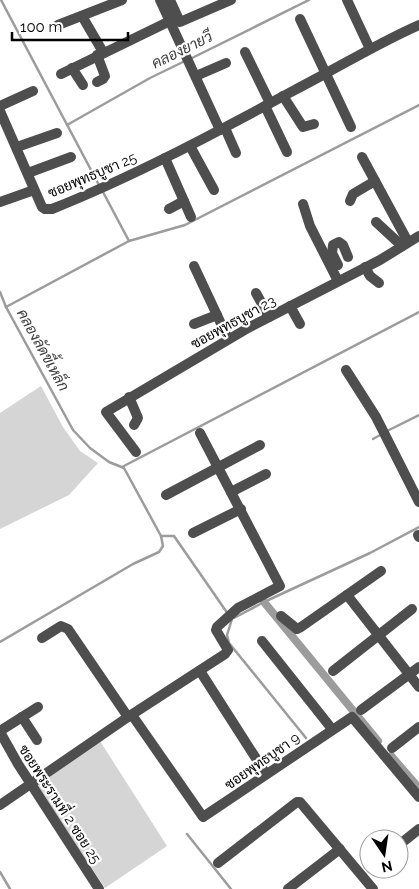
<svg xmlns="http://www.w3.org/2000/svg" width="419" height="889" viewBox="0 0 419 889" font-family="Raleway,Sarabun,sans-serif">
<rect width="100%" height="100%" fill="#fff"/>
<g fill="#d5d5d5">
<polygon points="41,386 63,427 80,451 98,463 69,495 0,529 0,413"/>
<polygon points="100,741 167,846 105,888 37,785"/>
</g>
<g fill="none" stroke-linecap="round" stroke-linejoin="round">
<g stroke="#9c9c9c" stroke-width="2.5">
<polyline points="1,0 100,187"/>
<polyline points="190,59 309,0"/>
<polyline points="67,125 150,78 185,61"/>
<polyline points="103,192 129,241"/>
<polyline points="0,292 6,307"/>
<polyline points="387,431 419,415"/>
<polyline points="373,439 382,434"/>
<polyline points="122,467 419,312"/>
<polyline points="161,536 174,536 228,614"/>
<polyline points="234,618 264,602 370,553 419,527"/>
<polyline points="232,619 227,635 229,643 306,738"/>
<polyline points="0,642 133,564 159,552 163,546 161,536 124,468 109,462 90,448 73,430 6,307 129,241 185,225 419,105"/>
<polyline points="187,834 231,889"/>
<polyline points="0,872 10,889"/>
</g>
<g stroke="#9c9c9c" stroke-width="8">
<polyline points="264,602 378,741"/>
<polyline points="391,756 419,788"/>
</g>
<g stroke="#4e4e4e" stroke-width="10">
<polyline points="160,0 220,130"/>
<polyline points="170,0 180,22 231,0"/>
<polyline points="347,0 370,49"/>
<polyline points="82,16 103,52"/>
<polyline points="300,19 351,127"/>
<polyline points="58,25 122,0"/>
<polyline points="245,52 270,103"/>
<polyline points="72,68 83,85"/>
<polyline points="61,74 170,21"/>
<polyline points="196,76 226,63"/>
<polyline points="97,82 103,79 105,76 97,55"/>
<polyline points="283,96 303,127 314,124"/>
<polyline points="0,106 33,91"/>
<polyline points="265,106 287,152"/>
<path d="M0,111L42,207L45,209H52C145,172 233,123 321,76C354,58 385,40 419,25"/>
<polyline points="225,128 236,153"/>
<polyline points="190,146 214,190"/>
<polyline points="17,147 57,133"/>
<polyline points="362,157 408,242"/>
<polyline points="165,158 191,217"/>
<polyline points="28,173 71,157"/>
<polyline points="350,201 353,194 375,181"/>
<polyline points="0,202 34,190"/>
<polyline points="303,204 310,226 338,281"/>
<polyline points="169,209 184,201"/>
<polyline points="376,222 402,246"/>
<polyline points="338,265 332,253 333,245 339,242 343,245 348,257"/>
<polyline points="194,266 217,315"/>
<polyline points="365,267 370,276 379,283"/>
<polyline points="256,293 269,317"/>
<polyline points="290,306 300,324"/>
<polyline points="194,324 217,315 228,339"/>
<polyline points="346,370 376,417 419,502"/>
<polyline points="129,397 138,418 134,425"/>
<polyline points="136,452 106,412 248,328 380,260 419,236"/>
<polyline points="231,492 266,474"/>
<polyline points="166,495 260,445"/>
<polyline points="193,533 241,509"/>
<polyline points="418,535 419,537"/>
<polyline points="347,595 419,687"/>
<polyline points="281,616 297,629 301,627 381,571"/>
<polyline points="42,638 61,626 68,629 128,717"/>
<polyline points="262,641 332,729"/>
<polyline points="200,671 266,774"/>
<polyline points="333,671 412,609"/>
<polyline points="361,710 419,667"/>
<polyline points="132,715 203,817 352,717 419,797"/>
<polyline points="22,717 37,740"/>
<polyline points="0,731 38,707"/>
<polyline points="0,732 18,764 99,889"/>
<polyline points="392,748 419,727"/>
<polyline points="0,805 128,717 225,654 228,650 216,630 217,627 238,608 280,586 200,433"/>
<polyline points="399,845 419,829"/>
<polyline points="218,863 297,802 300,802 373,889"/>
<polyline points="288,889 340,849"/>
</g>
</g>
<g text-anchor="middle" stroke-width="4.5" stroke-linejoin="round" paint-order="stroke">
<g font-size="14" fill="#000" stroke="#fff">
<text transform="translate(92 175) rotate(-23)" y="5">ซอยพุทธบูชา 25</text>
<text transform="translate(233 322) rotate(-29)" y="5">ซอยพุทธบูชา 23</text>
<text transform="translate(262 761) rotate(-35)" y="5">ซอยพุทธบูชา 9</text>
<text transform="translate(60 804) rotate(57)" y="5">ซอยพระรามที่ 2 ซอย 25</text>
</g>
<g font-size="15" font-style="italic" fill="#3d3d3d" stroke="#fff">
<text transform="translate(182 50) rotate(-26)" y="5">คลองยายวี</text>
<text transform="translate(43 350) rotate(61)" y="5">คลองลัดขี้เหล็ก</text>
</g>
</g>
<g transform="translate(384 854) rotate(167)"><circle r="24" fill="#ffffff" stroke="#999999"/>
<path d="M0-4L9 19L0 12L-9 19Z" fill="#000000"/>
<text y="-8" font-size="14" font-weight="bold" text-anchor="middle" fill="#000000">N</text>
</g>
<path d="M12 32v8h116v-8" fill="none" stroke="#000000" stroke-width="2.5"/>
<text x="20" y="32" font-size="15" fill="#000000" stroke="#ffffff" stroke-width="4" paint-order="stroke">100 m</text>
</svg>
